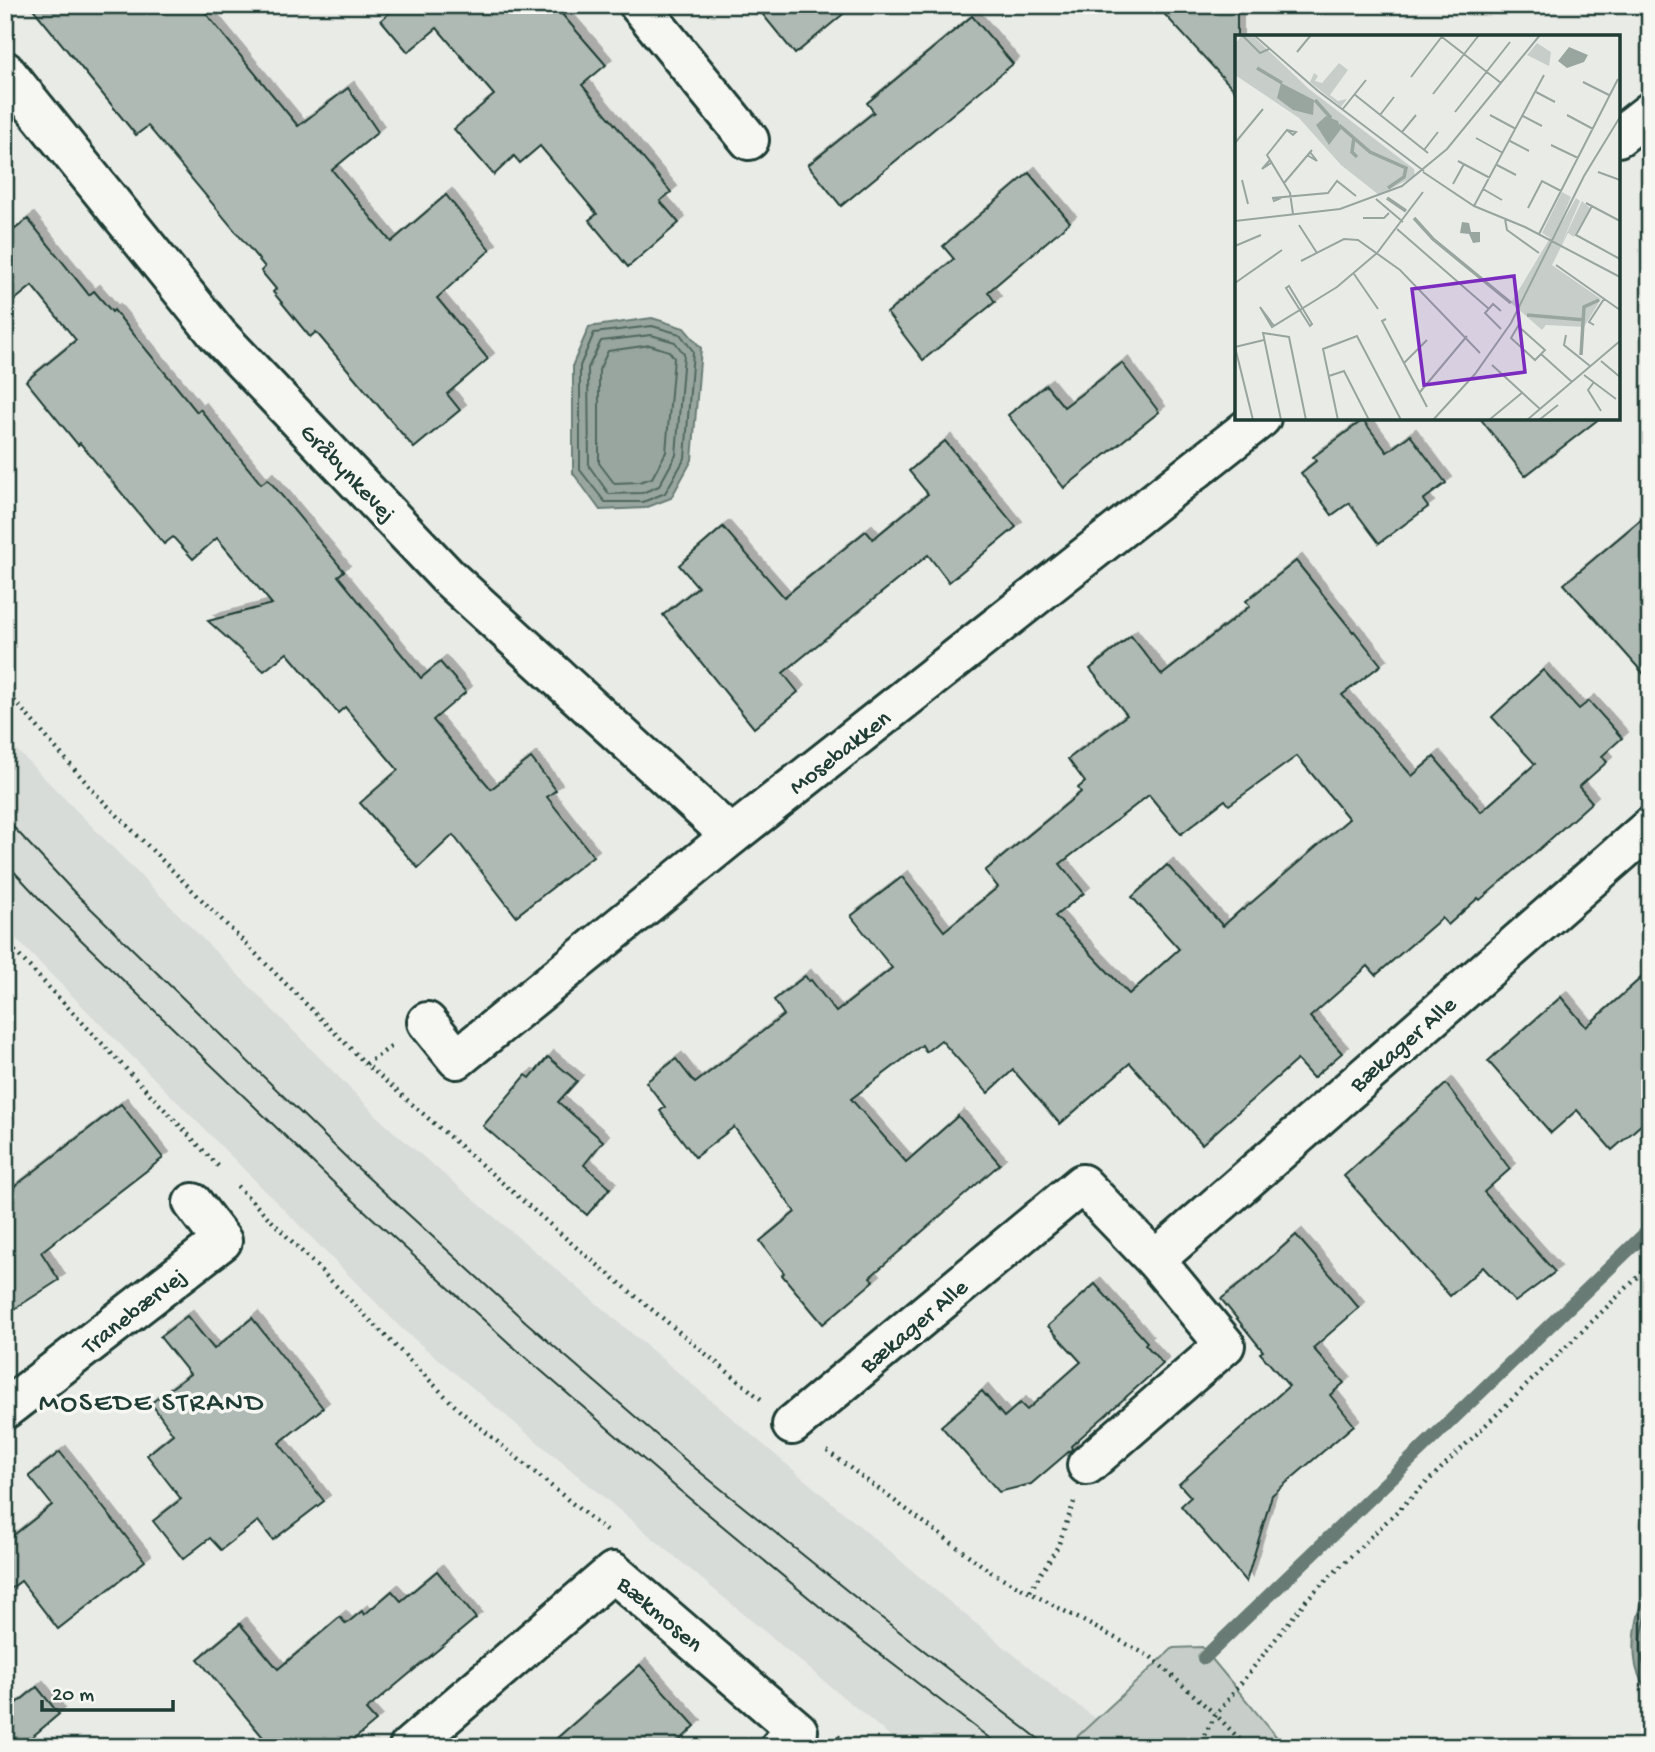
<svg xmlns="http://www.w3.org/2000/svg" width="1655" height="1752" viewBox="0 0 1655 1752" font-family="'Gochi Hand',sans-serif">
<defs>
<filter id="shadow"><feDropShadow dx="6" dy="-6" stdDeviation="0" flood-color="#0004"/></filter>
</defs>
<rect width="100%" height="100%" fill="#e9ebe7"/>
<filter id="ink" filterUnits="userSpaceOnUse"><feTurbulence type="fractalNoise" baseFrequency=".0143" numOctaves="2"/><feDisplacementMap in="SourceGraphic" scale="14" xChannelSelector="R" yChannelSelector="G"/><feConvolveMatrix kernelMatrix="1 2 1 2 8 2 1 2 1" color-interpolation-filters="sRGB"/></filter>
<g filter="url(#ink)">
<polygon fill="#d8dcd8" points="5,738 387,1126 934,1589 1062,1694 1136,1747 903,1747 402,1329 5,928"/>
<polygon fill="#c7cec9" stroke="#73867e" stroke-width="2" points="1202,1647 1285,1747 1066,1747 1173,1648"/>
<g fill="#99a6a0" stroke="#687c75" stroke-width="2">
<polygon points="652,318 684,328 701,348 692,460 671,498 645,508 600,510 573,473 573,364 589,327"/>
<path d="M1650,1591V1697C1645,1687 1638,1677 1636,1666C1632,1644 1635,1609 1650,1591Z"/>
</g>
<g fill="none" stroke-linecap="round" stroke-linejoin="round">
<g stroke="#50675f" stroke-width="2">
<polygon points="652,326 680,334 693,351 685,458 665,493 643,502 605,502 580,470 580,366 594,333"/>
<polygon points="651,335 675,342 684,354 676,455 659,486 642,493 609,494 589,466 588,368 601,341"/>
<polygon points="650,345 669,351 674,358 666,452 652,478 639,482 614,483 599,463 599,370 608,351"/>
<path d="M1650,1605C1640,1633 1636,1653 1650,1681"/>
</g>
<polyline stroke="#687c75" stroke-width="14" points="1204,1658 1650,1229"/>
</g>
<g fill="#b0bab5" stroke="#1f3d34" stroke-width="2" fill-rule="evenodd" filter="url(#shadow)">
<polygon points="30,5 199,5 298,126 348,88 378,132 332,170 391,242 446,195 490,250 437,298 488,359 447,394 460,410 414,448 316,332 310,337 273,292 276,289 261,271 265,267 148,126 136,135"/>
<polygon points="399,5 554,5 606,65 582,85 671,192 660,201 679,223 628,267 589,220 597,214 540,146 520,163 514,156 494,175 454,129 494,95 437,28 408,52 381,20"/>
<polygon points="755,5 854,5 795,54"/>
<polygon points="1156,5 1237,5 1237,93"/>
<polygon points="972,16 1013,64 841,206 808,165 874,112 867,103"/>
<polygon points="1029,173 1070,222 988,292 995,302 923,360 887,313 954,259 943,246"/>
<polygon points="28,219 89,295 94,291 112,312 114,310 197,412 200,409 261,484 268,479 344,571 338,576 421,678 440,662 466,692 433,720 491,789 531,758 556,790 547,797 593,856 516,916 453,835 418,868 360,803 398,770 345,707 338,713 287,653 264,671 208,621 272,604 217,538 193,559 173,537 164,544 80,443 78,445 26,381 76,340 32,286 5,308 5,237"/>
<polygon points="1122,363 1159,412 1064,488 1008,415 1046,385 1064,407"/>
<polygon points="1480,418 1600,418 1525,476"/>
<polygon points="1363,420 1387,452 1410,435 1446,483 1423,500 1428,507 1379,543 1349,503 1332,515 1301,473 1316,461 1313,457"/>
<polygon points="945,441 1016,527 949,582 928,555 783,673 798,692 754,728 663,615 698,587 679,565 723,527 784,597 866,531 873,539 928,494 909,471"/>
<polygon points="1650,512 1650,681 1564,584"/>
<path d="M1296,561L1353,632L1354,631L1381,665L1342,695L1412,776L1434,757L1481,812L1535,764L1492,717L1543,670L1579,709L1589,701L1622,738L1602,756L1607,762L1579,787L1592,802L1536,852L1480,900L1478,898L1448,925L1442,918L1376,975L1368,966L1310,1017L1342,1053L1313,1078L1297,1060L1202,1144L1130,1063L1060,1124L1013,1070L988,1093L941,1040L926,1052L922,1045L851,1099L906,1162L958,1116L1000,1164L870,1277L874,1281L823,1324L782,1275L784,1273L760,1241L795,1212L734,1127L695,1157L660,1111L665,1107L646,1082L676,1059L695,1083L784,1015L774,1000L805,976L809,981L811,980L836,1012L892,968L851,916L902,877L944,931L998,887L985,871L1081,792L1078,788L1085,782L1068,759L1127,715L1090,669L1131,636L1162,675L1250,606L1246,601ZM1297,756L1349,819L1243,910L1242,909L1223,926L1167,865L1132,897L1179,949L1129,994L1055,916L1084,893L1060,864L1149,795L1181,834L1225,800L1229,805Z"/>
<polygon points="1650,970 1650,1117 1612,1150 1577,1110 1551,1133 1488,1061 1561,997 1586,1027"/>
<polygon points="548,1057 577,1081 558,1102 603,1141 584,1165 610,1188 587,1215 483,1126 526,1075 530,1078"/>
<polygon points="1446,1084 1510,1169 1484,1192 1555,1272 1515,1302 1483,1267 1450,1296 1344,1176"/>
<polygon points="121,1104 163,1158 41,1252 59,1280 5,1315 5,1194"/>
<polygon points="1296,1235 1359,1308 1313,1348 1344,1383 1330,1395 1354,1425 1272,1495 1246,1582 1181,1506 1191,1497 1179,1484 1289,1386 1260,1353 1263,1351 1221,1299 1249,1277"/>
<polygon points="1095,1284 1147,1342 1145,1344 1163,1364 1071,1446 1072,1449 1031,1484 999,1492 941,1426 982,1391 1004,1417 1020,1403 1027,1410 1081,1362 1048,1326"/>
<polygon points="187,1316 214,1349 252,1318 323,1408 279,1443 324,1501 273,1540 258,1521 221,1550 210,1538 183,1559 153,1521 181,1499 147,1455 173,1434 151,1403 190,1374 160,1337"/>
<polygon points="60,1452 145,1561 58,1629 21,1581 5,1593 5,1542 52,1505 29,1476"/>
<polygon points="437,1571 476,1618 366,1710 376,1721 345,1747 271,1747 198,1659 240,1624 278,1669 340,1617 346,1624 362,1611 364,1615 392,1591 401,1601"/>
<polygon points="640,1665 695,1726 673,1747 547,1747"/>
<polygon points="37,1687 59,1714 20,1747 5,1747 5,1713"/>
</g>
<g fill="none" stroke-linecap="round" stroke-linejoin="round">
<g stroke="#1f3d34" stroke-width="44">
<g id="minor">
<polyline points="639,5 749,140"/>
<polyline points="5,71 218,335 448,577 731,836"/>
<polyline points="1618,137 1650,112"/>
<polyline points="427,1022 457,1059 731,836 1261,418"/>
<polyline points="1155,1260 1650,827"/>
<polyline points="5,1409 222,1241 193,1203"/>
<polyline points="792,1425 1082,1184 1155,1260 1225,1345 1087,1465"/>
<polyline points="409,1747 613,1572 798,1731 780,1747"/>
</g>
</g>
<g stroke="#1f3d34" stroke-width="4.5" stroke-dasharray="2 5" stroke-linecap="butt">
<polyline points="5,690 97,795 366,1064 577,1248 762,1400"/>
<polyline points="5,941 219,1167"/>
<polyline points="366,1064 392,1046"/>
<polyline points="237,1186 460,1411 606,1531"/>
<polyline points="827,1451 991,1572 1151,1657 1216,1715 1247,1747"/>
<polyline points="1030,1591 1058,1546 1074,1502"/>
<polyline points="838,1736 848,1747"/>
<polyline points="1197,1747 1216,1715 1307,1599 1650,1265"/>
</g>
<use href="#minor" stroke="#f6f6f2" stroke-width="38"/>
<g stroke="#1f3d34" stroke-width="2">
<polyline points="5,818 74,892 350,1161 526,1322 690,1464 865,1605 1049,1747"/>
<polyline points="5,862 48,908 332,1181 509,1343 678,1489 843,1626 1001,1747"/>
</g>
</g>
</g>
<g text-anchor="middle" stroke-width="7" stroke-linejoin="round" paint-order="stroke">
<g font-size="24" fill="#1f3d34" stroke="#f6f6f2">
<text transform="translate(349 472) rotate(46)" y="8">Gråbynkevej</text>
<text transform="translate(839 751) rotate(-38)" y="8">Mosebakken</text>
<text transform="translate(1402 1043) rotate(-41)" y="8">Bækager Alle</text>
<text transform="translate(133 1310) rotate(-38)" y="8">Tranebærvej</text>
<text transform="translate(913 1325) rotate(-40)" y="8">Bækager Alle</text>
<text transform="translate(661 1613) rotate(40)" y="8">Bækmosen</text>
</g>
<g font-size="28" letter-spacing="2" fill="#1f3d34" stroke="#f6f6f2">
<text x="152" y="1410">MOSEDE STRAND</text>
</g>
</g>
<g transform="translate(1235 35)">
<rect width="385" height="385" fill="#e9ebe7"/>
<path d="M7,0H17L74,54L179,134L180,141L144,160L106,130L64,83L0,40V9ZM302,8L316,17L314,31L292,20ZM104,28L113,35L95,60L103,66L112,64L106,72L75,47L79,38L83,41L80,46L87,48ZM327,157L336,162L318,204L341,163L345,166L327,208L347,166L355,173L339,202L333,198L317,230L366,264L349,292L311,290L307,295L276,268L315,203L307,198Z" fill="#c7cec9"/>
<path d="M334,12L353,20L349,27L332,33L323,26ZM46,48L79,65L78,80L58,75L42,63ZM91,81L103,86L106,94L94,110L81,90ZM227,187L234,188L236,197H245V207L238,208L234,199L225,198Z" fill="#99a6a0"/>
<path fill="none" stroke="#99a6a0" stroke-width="3.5" d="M22,33L47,48M80,65L96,83M104,90L135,117L171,133L169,142L153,153M119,102L117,117L122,122M152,163L171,176M179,183L198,204L276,268M292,280L350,285M346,320L349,272L364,265"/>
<path fill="none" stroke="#98a59f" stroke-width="2" d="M7,0L25,18L34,14M19,0L83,56L189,136M207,2L266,48M62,17L76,0M176,42L208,0M348,47L374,60M301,57L320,67M119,59L193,118M198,59L244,0M107,75L131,45M220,77L275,7M145,80L159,62M255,80L281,94M332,80L358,94M288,81L307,91M52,95L61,97L58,100L52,95L32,120L55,158L58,179M167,97L181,80M241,103L268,118M275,106L294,116M0,108L28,74M316,110L343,123M189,115L203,97M72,120L82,126L75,117M35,125L27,134L36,128M223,126L255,143M262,130L281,140M188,137L239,171L290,192L385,242M363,137L385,145M7,145L13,169M49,148L77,115M218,149L229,129M248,154L267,165M46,163L39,166L38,163L93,158L102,146L121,161M141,164L168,187M351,168L385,186M239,171L309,40M357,171L341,200L385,224M293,173L307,146L326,156M128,183H149L154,178M270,184L272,195L304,218M0,186L105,174L167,151L212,114L305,0M64,190L82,218M162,194L254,274M304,199L383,44M0,211L26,200M66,226L109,204L123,205L165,235L245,318M321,230L385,275M119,239L143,274M0,248L47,215M54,251L77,289L75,291L51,253ZM151,284L147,286L192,372M359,290L354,287L369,264M39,291L25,272L37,292L102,252L142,218L188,157M283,291L310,315L300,325L276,303ZM266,294L250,278L258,269L266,276M331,300L329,310L355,331M0,312L18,385M0,312L29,305M306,319L337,347M366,326L385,342M169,328L192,305M257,330L305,374M349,340L381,364M94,341L109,336L134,385M359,347L353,355L366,376M185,357L232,301M46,385L28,298L54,302L71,385M103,385L88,314L122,301L166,385M198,385L240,339L276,288L349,141L385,82M254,385L288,357M292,385L385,306M304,385L323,370"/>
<path fill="#7b2cbf" fill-opacity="0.15" stroke="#7b2cbf" stroke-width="3.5" d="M279,241L290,337L189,350L177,254Z"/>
<rect width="385" height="385" fill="none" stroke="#1f3d34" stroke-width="3.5"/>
</g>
<rect width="1655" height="1752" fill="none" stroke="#f6f6f2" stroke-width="28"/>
<rect x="14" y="14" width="1627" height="1724" fill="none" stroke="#1f3d34" stroke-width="2.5" filter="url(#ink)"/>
<path d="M42 1700v10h131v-10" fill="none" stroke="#1f3d34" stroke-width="3.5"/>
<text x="52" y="1700" font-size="21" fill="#1f3d34" stroke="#f6f6f2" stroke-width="5" paint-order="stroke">20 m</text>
</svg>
